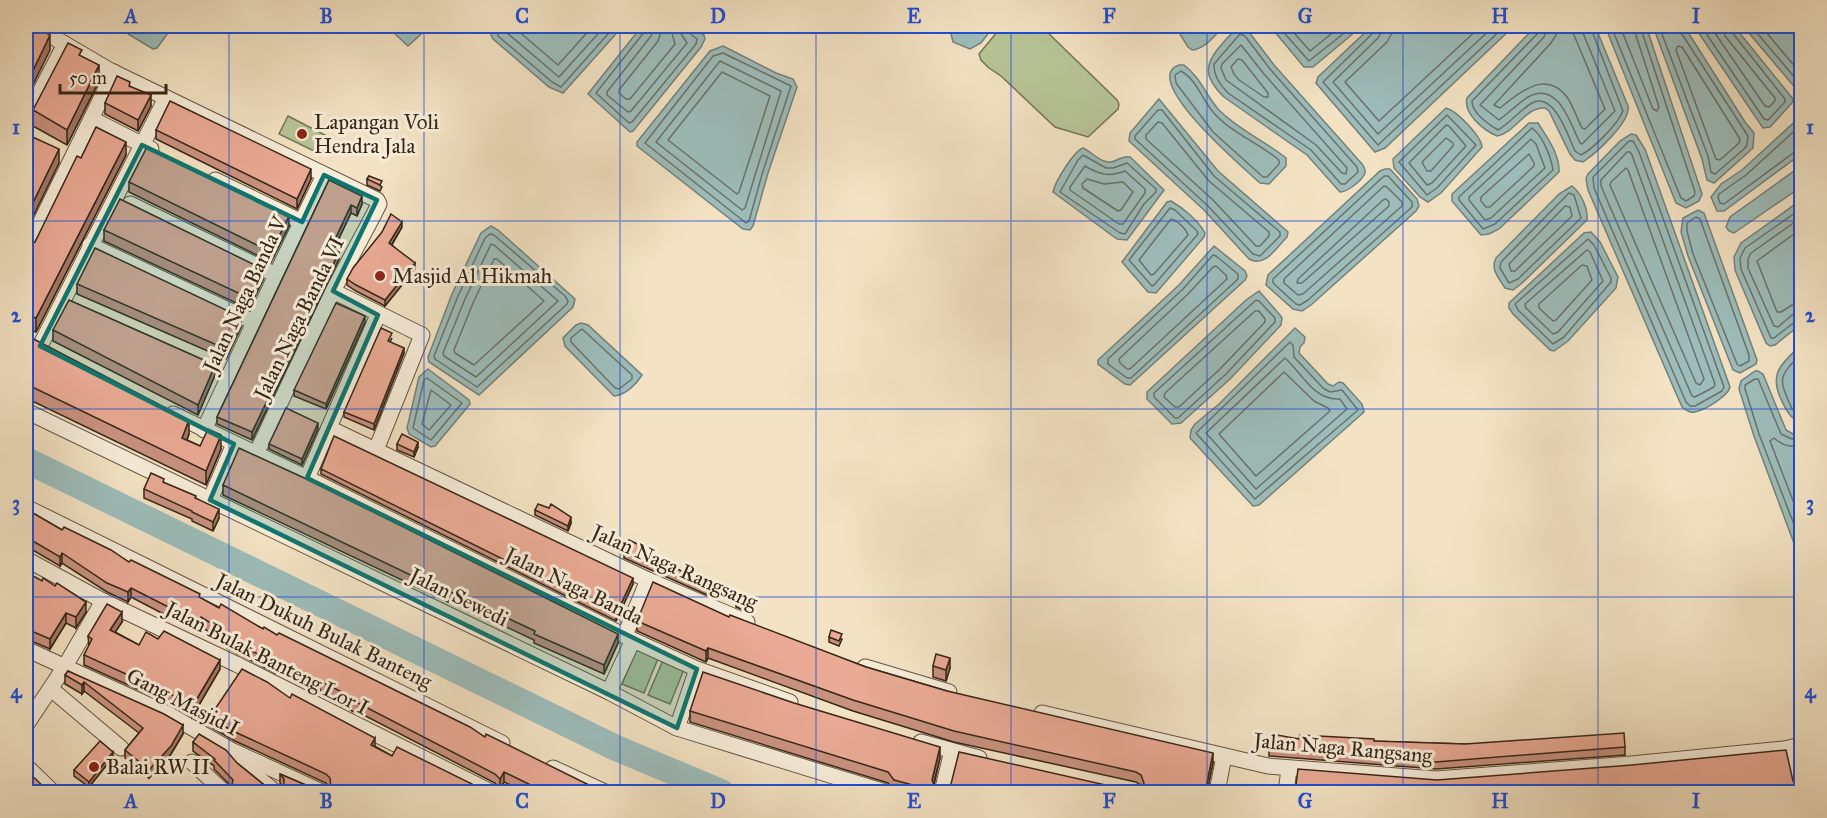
<svg xmlns="http://www.w3.org/2000/svg" width="1827" height="818" viewBox="0 0 1827 818" font-family="'IM FELL Great Primer',serif">
<rect width="100%" height="100%" fill="#f3e3c4"/>
<filter id="stains"><feTurbulence type="fractalNoise" baseFrequency=".00333" numOctaves="4"/><feColorMatrix values="0 0 0 0 .2 0 0 0 0 .09 0 0 0 0 .02 0 0 0 .5 -.17"/></filter>
<radialGradient id="worn" r=".72"><stop offset=".6" stop-color="#630" stop-opacity="0"/><stop offset="1" stop-color="#630" stop-opacity=".3"/></radialGradient>
<g fill="#b7c497" stroke="#767557" stroke-width="1.5">
<polygon points="1002,26 1041,26 1117,100 1119,104 1118,109 1088,137 1055,127 1001,76 989,68 981,60 979,54"/>
<polygon points="288,116 325,135 316,152 279,134"/>
<polygon points="638,647 659,656 644,693 622,684"/>
<polygon points="664,658 685,667 670,704 648,695"/>
</g>
<g fill="#9dbdbb" stroke="#748179" stroke-width="1.5">
<polygon points="124,26 173,26 157,48 153,49 128,34"/>
<polygon points="393,26 430,26 408,46 394,33"/>
<polygon points="494,26 623,26 563,93 549,87 493,39 491,35"/>
<polygon points="642,26 688,26 704,35 705,39 701,47 633,131 630,132 588,94"/>
<polygon points="956,26 994,26 981,43 970,49 953,42 951,34"/>
<path d="M1175,26H1224C1215,35 1205,49 1192,50L1188,47Z"/>
<polygon points="1270,26 1362,26 1313,67 1304,67"/>
<polygon points="1372,26 1514,26 1385,148 1375,152 1316,83 1318,77"/>
<path d="M1536,26H1595L1628,106C1631,122 1596,153 1583,162L1575,160L1570,154L1549,111L1545,108C1526,106 1515,133 1497,136C1483,130 1463,113 1467,98Z"/>
<polygon points="1605,26 1646,26 1702,194 1699,201 1686,208 1676,203"/>
<polygon points="1653,26 1684,26 1745,122 1754,133 1753,148 1714,183 1707,180 1702,159"/>
<polygon points="1694,26 1734,26 1793,99 1792,103 1770,127 1763,128"/>
<polygon points="1743,26 1800,26 1802,28 1801,91 1798,91"/>
<path d="M1240,27L1249,32L1274,65L1362,164C1364,167 1366,169 1365,173C1362,181 1347,192 1340,192L1307,155L1224,97C1204,77 1203,65 1222,44C1228,37 1233,31 1240,27Z"/>
<polygon points="723,46 776,73 793,79 797,87 768,173 753,226 750,230 743,229 637,146 637,142 710,51"/>
<path d="M1179,65H1184C1200,77 1206,95 1218,109C1237,129 1265,141 1286,158V166L1269,184L1260,183C1246,170 1138,79 1179,65Z"/>
<path d="M1159,99L1218,171L1288,232L1287,237C1276,248 1265,268 1249,259L1204,210L1129,141L1130,133Z"/>
<path d="M1446,108C1457,111 1481,136 1482,147L1441,193L1428,202L1420,197L1394,168L1393,159Z"/>
<polygon points="1801,116 1801,154 1724,211 1717,211 1711,197 1721,184 1742,170"/>
<path d="M1529,123H1538C1547,137 1560,155 1559,172L1499,229L1489,234L1481,235L1452,201V194Z"/>
<path d="M1631,134L1636,135L1645,149L1730,387C1728,396 1705,410 1695,412C1689,413 1686,410 1682,407L1588,190L1586,178L1588,174L1620,141Z"/>
<path d="M1083,148C1092,152 1100,163 1111,162C1118,161 1122,155 1130,157L1164,190L1127,240L1117,239L1053,192C1055,182 1073,152 1083,148Z"/>
<polygon points="1801,166 1801,187 1734,233 1729,231 1726,227 1730,217"/>
<polygon points="1385,169 1390,169 1417,199 1419,206 1416,211 1311,305 1302,311 1293,309 1266,285 1268,275 1380,171"/>
<path d="M1572,186C1581,193 1588,208 1587,220L1521,284L1513,290L1505,288C1499,278 1490,269 1496,258L1559,194Z"/>
<polygon points="1801,200 1801,324 1775,345 1770,346 1766,343 1735,270 1734,257 1741,243"/>
<path d="M1171,201C1183,208 1198,220 1205,233L1204,237L1156,293L1148,292L1122,262L1167,202Z"/>
<polygon points="1698,210 1704,213 1757,360 1756,364 1740,373 1733,370 1688,256 1681,232 1683,218"/>
<polygon points="491,226 498,230 575,299 573,307 479,395 429,362 428,357 452,294 481,233"/>
<polygon points="1591,232 1600,242 1618,277 1616,288 1568,341 1554,351 1550,350 1513,314 1509,308 1509,303 1584,233"/>
<polygon points="1214,246 1245,271 1247,276 1245,280 1130,385 1125,384 1098,364 1098,360 1179,285"/>
<polygon points="1259,291 1280,315 1282,318 1281,325 1230,379 1181,423 1172,424 1147,399 1147,392 1246,300"/>
<path d="M581,323L588,325L642,375C636,385 625,395 614,396L565,346L563,338L576,325Z"/>
<polygon points="1295,328 1305,337 1304,343 1300,347 1299,353 1328,384 1333,386 1339,382 1343,383 1362,404 1364,412 1259,505 1253,506 1190,438 1191,430 1195,424 1219,404"/>
<path d="M1801,345V414L1793,418C1786,412 1784,405 1780,397C1769,371 1784,362 1801,345Z"/>
<polygon points="428,369 469,400 470,404 435,446 431,447 409,434 407,428 419,377"/>
<polygon points="1755,371 1758,371 1763,374 1786,430 1793,434 1801,427 1801,562 1754,436 1739,389 1741,381"/>
</g>
<g fill="none" stroke-linecap="round" stroke-linejoin="round">
<g stroke="#6a7269" stroke-width="1.5">
<polyline points="499,26 498,36 552,82 561,87 615,26"/>
<polyline points="507,26 507,33 559,77 605,26"/>
<polyline points="516,26 517,30 558,65 593,26"/>
<polyline points="646,26 645,31 596,93 629,123 632,122 696,44 697,39 688,32 687,26"/>
<polyline points="654,26 651,36 607,92 607,95 628,112 631,111 687,43 680,32 679,26"/>
<polyline points="663,26 658,41 619,90 619,93 626,99 630,99 675,44 670,26"/>
<polyline points="1278,26 1309,61 1353,26"/>
<polyline points="1288,26 1310,51 1341,26"/>
<polyline points="1376,26 1374,32 1323,82 1378,145 1505,26"/>
<polyline points="1383,26 1379,37 1333,82 1378,134 1494,26"/>
<polyline points="1392,26 1392,33 1387,42 1345,82 1379,121 1481,26"/>
<path d="M1540,26L1539,32L1472,101C1472,113 1488,124 1498,130C1510,123 1520,110 1532,103C1554,91 1568,136 1575,151L1581,155C1593,149 1618,124 1623,111L1590,26"/>
<path d="M1548,26L1544,37L1480,105L1499,120C1509,113 1518,103 1528,97C1558,80 1570,123 1580,143L1582,144L1615,111L1583,33L1582,26"/>
<path d="M1557,26L1556,35L1551,43L1494,105L1500,108C1519,93 1545,69 1567,97C1573,106 1577,118 1582,128L1585,129L1605,109L1574,35L1573,26"/>
<polyline points="1611,26 1681,198 1686,201 1694,196 1695,192 1640,26"/>
<polyline points="1620,26 1653,109 1657,111 1659,107 1633,26"/>
<polyline points="1659,26 1708,156 1711,172 1715,174 1744,149 1747,145 1748,136 1689,45 1680,31 1680,26"/>
<polyline points="1701,26 1764,119 1768,120 1785,102 1785,99 1731,31 1730,26"/>
<polyline points="1710,26 1765,106 1769,107 1775,101 1775,98 1725,36 1722,26"/>
<polyline points="1751,26 1802,86"/>
<polyline points="1761,26 1802,75"/>
<path d="M1240,34L1245,36L1270,69L1357,167L1358,172L1345,184H1341L1311,150L1228,93C1220,85 1213,75 1214,64Z"/>
<polygon points="1241,45 1264,74 1347,168 1346,174 1342,173 1316,145 1226,80 1221,68 1222,64"/>
<polygon points="1678,46 1682,47 1740,139 1739,143 1720,160 1716,159 1676,50"/>
<polygon points="723,53 791,86 763,171 749,221 746,223 645,143 713,56"/>
<polygon points="1238,59 1242,60 1268,93 1268,97 1264,97 1239,80 1234,74 1231,67"/>
<polygon points="720,61 781,91 745,208 742,210 656,142"/>
<path d="M1181,71C1197,80 1202,99 1213,112C1231,133 1259,143 1279,160V164L1267,177H1263L1213,132L1176,83L1175,75Z"/>
<polygon points="722,72 770,96 739,192 737,194 668,140"/>
<polygon points="1158,110 1162,110 1214,176 1280,232 1280,236 1260,256 1253,254 1208,206 1135,139 1135,136"/>
<polygon points="1447,115 1476,145 1437,188 1427,195 1399,162"/>
<polygon points="1158,122 1162,123 1209,181 1269,232 1269,236 1260,246 1256,246 1213,200 1146,139 1146,135"/>
<polyline points="1802,124 1746,175 1719,194 1718,197 1720,203 1724,204 1796,151 1802,150"/>
<polygon points="1446,125 1449,126 1466,146 1432,183 1427,185 1409,163"/>
<path d="M1532,128C1543,136 1551,157 1553,170L1495,224L1483,229L1459,200V197Z"/>
<polygon points="1446,138 1453,143 1453,146 1431,171 1427,171 1422,162"/>
<polygon points="1531,139 1536,144 1545,168 1491,218 1485,220 1469,200 1469,197"/>
<polygon points="1629,141 1633,141 1639,152 1724,387 1722,391 1695,406 1690,406 1686,402 1594,188 1593,177"/>
<polygon points="1627,152 1630,152 1632,155 1715,384 1714,387 1695,397 1692,396 1601,186 1601,180"/>
<polygon points="1529,154 1534,163 1534,166 1490,207 1486,207 1481,201 1481,197"/>
<polygon points="1083,155 1106,168 1113,168 1127,163 1156,189 1156,192 1144,204 1125,234 1120,233 1060,192 1078,160"/>
<path d="M1085,166C1100,175 1109,177 1125,171L1145,189V193L1123,224H1119L1070,190V187Z"/>
<polygon points="1626,168 1628,170 1704,379 1700,385 1696,383 1610,185 1611,182"/>
<polygon points="1384,176 1388,176 1412,202 1412,207 1308,300 1300,305 1296,304 1273,283 1273,279"/>
<polygon points="1087,179 1104,184 1123,182 1133,192 1121,210 1118,211 1083,188 1082,184"/>
<polygon points="1384,186 1387,187 1402,202 1402,206 1303,294 1298,295 1284,283 1284,279"/>
<polygon points="1569,193 1574,195 1581,218 1518,279 1509,283 1500,268 1501,262"/>
<polygon points="1386,199 1389,202 1389,206 1302,283 1297,283 1298,279 1383,200"/>
<polygon points="1565,206 1570,207 1572,216 1515,271 1511,271 1509,264"/>
<polygon points="1170,208 1175,210 1197,231 1198,234 1154,285 1152,286 1129,260"/>
<polyline points="1802,208 1745,248 1740,258 1741,269 1771,338 1774,338 1796,321 1802,320"/>
<polygon points="1696,217 1700,219 1749,355 1749,361 1740,366 1737,364 1693,254 1687,231 1687,223"/>
<polyline points="1802,217 1751,253 1748,259 1748,268 1774,326 1778,327 1792,315 1802,313"/>
<path d="M1171,219C1177,220 1186,229 1188,235L1154,274L1151,275L1139,260Z"/>
<polyline points="1802,228 1757,261 1777,312 1781,312 1792,305 1802,304"/>
<polygon points="490,234 494,235 565,296 568,301 567,304 477,387 435,359 434,356 458,296 485,238"/>
<polygon points="1588,239 1594,245 1611,278 1611,282 1564,337 1553,344 1518,310 1515,304"/>
<polygon points="491,244 494,245 558,301 476,377 444,356 443,353 465,299"/>
<polygon points="1587,250 1590,252 1603,281 1558,332 1553,334 1526,308 1525,304"/>
<polygon points="1213,255 1216,256 1238,274 1238,279 1131,378 1127,378 1108,364 1108,359 1183,289"/>
<polygon points="494,259 497,259 544,301 474,365 455,353 454,350 473,303"/>
<polygon points="1582,265 1587,266 1592,280 1556,320 1553,321 1539,308 1539,304"/>
<polygon points="1213,267 1216,266 1226,275 1227,279 1130,369 1127,369 1120,363 1119,359 1188,294"/>
<polygon points="1256,300 1259,301 1275,318 1275,322 1226,374 1178,418 1175,418 1154,397 1154,393"/>
<polygon points="1255,311 1259,311 1265,319 1265,322 1220,369 1179,407 1175,407 1164,397 1165,393"/>
<polygon points="582,329 632,375 632,379 619,389 615,388 571,342 571,338"/>
<polygon points="1290,342 1293,345 1294,357 1323,388 1330,392 1342,390 1358,410 1255,499 1196,433"/>
<path d="M1802,353C1778,378 1778,377 1792,409L1795,411L1802,410"/>
<path d="M1285,358C1302,373 1314,401 1340,399L1347,409L1256,489L1206,433Z"/>
<polygon points="1284,372 1314,401 1328,408 1330,411 1256,476 1219,434"/>
<polygon points="427,378 462,403 431,440 413,428 424,380"/>
<polygon points="431,390 451,405 429,430 422,424"/>
<polyline points="1802,436 1792,439 1781,434 1758,379 1755,379 1745,385 1745,389 1759,434 1802,545"/>
<path d="M1802,444C1791,449 1782,445 1774,438L1770,441L1802,524"/>
</g>
<polyline stroke="#9dbdbb" stroke-width="26" points="26,460 616,748 721,792"/>
<g stroke="#655542" stroke-width="17">
<g id="minor">
<polyline points="34,26 111,71 377,200 379,204 374,214 333,291 256,454"/>
<polyline points="26,119 65,44"/>
<polyline points="92,119 151,149"/>
<polyline points="215,180 302,222"/>
<polyline points="130,204 276,275"/>
<polyline points="90,245 254,322"/>
<polyline points="26,252 114,72"/>
<polyline points="333,291 422,335 376,450"/>
<polyline points="40,346 166,98"/>
<polyline points="26,411 609,692 677,728 885,792"/>
<polyline points="173,414 307,478 633,640 697,669 790,702"/>
<polyline points="329,428 648,580 747,622"/>
<polyline points="204,430 276,275 324,175"/>
<polyline points="307,478 378,315"/>
<polyline points="210,500 234,444"/>
<polyline points="26,507 502,743"/>
<polyline points="26,559 103,601 236,664 491,792"/>
<polyline points="625,635 648,580"/>
<polyline points="26,649 168,714 231,750 322,792"/>
<polyline points="865,667 949,692"/>
<polyline points="51,689 121,748"/>
<polyline points="609,692 633,640"/>
<polyline points="1042,713 1268,766 1436,779 1631,764 1784,749 1802,745"/>
<polyline points="26,725 64,668 103,601"/>
<polyline points="677,728 697,669"/>
<polyline points="921,742 979,758"/>
<polyline points="1793,747 1802,787"/>
<polyline points="235,755 243,765 275,792"/>
<polyline points="192,762 224,792"/>
<polyline points="26,766 53,792"/>
<polyline points="553,768 605,792"/>
<polyline points="942,792 952,751"/>
<polyline points="1217,792 1224,756"/>
<polyline points="1286,792 1289,769"/>
</g>
</g>
<use href="#minor" stroke="#f7edd9" stroke-width="15"/>
</g>
<g fill="#c99280" stroke="#362617" stroke-width="1.5">
<polygon points="82,57 99,81 67,145 33,126 33,110"/>
<polygon points="130,86 151,106 138,131 105,114 105,103"/>
<polygon points="156,130 311,179 297,209 156,139"/>
<polygon points="126,155 36,332 26,328 26,247 27,248 35,242 81,158"/>
<polygon points="369,176 382,187 380,191 367,185 367,179"/>
<polygon points="329,180 362,204 357,216 351,213 334,249 339,259 252,440 217,424 217,417"/>
<polygon points="129,182 289,226 271,262 129,192"/>
<polygon points="402,227 392,245 415,269 385,306 356,291 347,285 347,279"/>
<polygon points="104,230 263,280 249,309 104,241"/>
<polygon points="77,284 241,327 226,359 77,294"/>
<polygon points="365,322 326,409 294,396 294,390"/>
<polygon points="53,330 215,375 198,415 53,341"/>
<polygon points="26,335 189,434 187,440 200,446 221,449 206,485 26,398"/>
<polygon points="392,338 390,342 404,353 374,430 344,417 344,412"/>
<polygon points="318,429 302,465 269,449 269,444"/>
<polygon points="397,444 418,447 414,457 397,450"/>
<polygon points="321,469 633,584 616,621 321,474"/>
<polygon points="164,483 196,498 219,518 213,531 192,521 192,519 144,498 144,489"/>
<polygon points="223,485 618,643 604,674 534,643 534,640 449,600 448,602 223,495"/>
<polygon points="26,509 62,530 129,562 200,598 485,737 601,791 610,792 526,792 504,782 500,789 495,783 356,711 356,713 340,705 340,700 320,691 318,694 277,670 275,673 240,655 227,648 227,642 201,627 198,632 131,597 128,602 107,592 62,563 60,566 26,546"/>
<polygon points="535,510 571,523 568,531 535,515"/>
<polygon points="624,552 648,554 676,569 710,588 707,595 624,558"/>
<polygon points="26,572 86,612 76,628 66,623 50,649 29,640 26,640"/>
<polygon points="736,602 750,605 748,612 736,607"/>
<polygon points="729,617 866,667 947,691 1213,763 1207,792 903,792 894,790 888,783 690,722 690,711 940,758 934,785 935,788 939,791 1132,791 1141,789 1142,787 1141,785 1136,782 954,742 853,711 708,658 706,662 637,631 637,621"/>
<polygon points="122,622 115,632 139,645 158,639 220,669 192,717 172,705 84,665 84,655 89,647 88,636"/>
<polygon points="829,637 842,639 839,646 829,642"/>
<polygon points="933,666 950,668 946,681 933,677"/>
<polygon points="68,671 183,734 171,754 149,778 125,758 125,750 139,733 84,691 82,694 65,684 65,675"/>
<polygon points="290,698 392,756 472,784 330,788 326,783 235,741 209,726 209,718"/>
<polygon points="1299,739 1465,744 1625,747 1625,755 1436,769 1269,756 1269,749"/>
<polygon points="193,742 237,763 273,792 231,792 232,787 214,769 214,766 193,751"/>
<polygon points="113,757 89,787 74,776 74,770"/>
<polygon points="280,774 322,792 279,792 283,787 280,783"/>
</g>
<g fill="#a47768" stroke="#362617" stroke-width="1.5">
<polygon points="50,35 50,50 26,99 26,85"/>
<polygon points="99,65 99,81 67,145 67,130"/>
<polygon points="151,95 151,106 138,131 138,120"/>
<polygon points="126,142 126,155 36,332 36,318"/>
<polygon points="59,149 59,163 26,231 26,217"/>
<polygon points="311,169 311,179 297,209 297,199"/>
<polygon points="362,196 362,204 357,216 357,208"/>
<polygon points="351,205 351,213 331,255 331,248"/>
<polygon points="289,216 289,226 271,262 271,252"/>
<polygon points="402,222 402,227 389,249 389,243"/>
<polygon points="339,252 339,259 252,440 252,432"/>
<polygon points="415,263 415,269 385,306 385,300"/>
<polygon points="263,269 263,280 249,309 249,298"/>
<polygon points="365,316 365,322 326,409 326,404"/>
<polygon points="241,317 241,327 226,359 226,349"/>
<polygon points="404,348 404,353 374,430 374,424"/>
<polygon points="215,365 215,375 198,415 198,405"/>
<polygon points="189,420 189,434 182,452 182,438"/>
<polygon points="318,423 318,429 302,465 302,459"/>
<polygon points="221,435 221,449 206,485 206,471"/>
<polygon points="418,442 418,447 414,457 414,452"/>
<polygon points="219,509 219,518 213,531 213,522"/>
<polygon points="571,517 571,523 568,531 568,526"/>
<polygon points="62,553 62,563 60,566 60,557"/>
<polygon points="633,578 633,584 616,621 616,615"/>
<polygon points="131,588 131,597 128,602 128,592"/>
<polygon points="86,602 86,612 76,628 76,617"/>
<polygon points="122,612 122,622 110,640 110,630"/>
<polygon points="66,613 66,623 50,649 50,639"/>
<polygon points="201,617 201,627 198,632 198,622"/>
<polygon points="618,634 618,643 604,674 604,665"/>
<polygon points="708,648 708,658 706,662 706,651"/>
<polygon points="950,658 950,668 946,681 946,670"/>
<polygon points="220,660 220,669 192,717 192,707"/>
<polygon points="277,660 277,670 275,673 275,663"/>
<polygon points="320,681 320,691 318,694 318,685"/>
<polygon points="84,682 84,691 82,694 82,685"/>
<polygon points="183,725 183,734 171,754 149,778 149,770"/>
<polygon points="375,738 375,747 371,745"/>
<polygon points="940,747 940,758 932,790 932,780"/>
<polygon points="113,752 113,757 89,787 89,782"/>
<polygon points="1213,753 1213,763 1207,792 1205,792"/>
<polygon points="504,772 504,782 500,789 500,779"/>
</g>
<g fill="#eaaa95" stroke="#362617" stroke-width="1.5">
<polygon points="30,26 34,26 50,35 26,85 26,31 27,32"/>
<polygon points="68,43 82,50 79,55 99,65 67,130 33,110"/>
<polygon points="117,76 130,82 129,86 151,95 138,120 105,103"/>
<polygon points="170,101 311,169 297,199 156,130"/>
<polygon points="96,127 126,142 36,318 26,315 26,247 27,248 35,242 77,156 81,158"/>
<polygon points="26,134 59,149 26,217"/>
<polygon points="147,147 289,216 271,252 129,182"/>
<polygon points="369,176 382,181 380,185 367,179"/>
<polygon points="329,180 362,196 357,208 351,205 331,248 339,252 252,432 217,417"/>
<polygon points="120,199 263,269 249,298 104,230"/>
<polygon points="391,214 402,222 389,243 415,263 385,300 356,285 347,279 353,268 382,232"/>
<polygon points="95,248 241,317 226,349 77,284"/>
<polygon points="69,300 215,365 198,405 53,330"/>
<polygon points="336,303 365,316 326,404 294,390"/>
<polygon points="381,328 392,333 388,341 404,348 374,424 344,412"/>
<polygon points="26,335 189,420 182,438 200,446 208,429 221,435 206,471 26,384"/>
<polygon points="286,408 318,423 302,459 269,444"/>
<polygon points="402,434 418,442 414,452 397,444"/>
<polygon points="334,436 633,578 616,615 321,469"/>
<polygon points="239,448 313,482 618,634 604,665 534,634 535,631 449,591 448,593 223,485"/>
<polygon points="151,473 164,479 163,482 196,496 195,498 219,509 213,522 192,512 192,511 144,489"/>
<polygon points="538,504 549,508 551,504 571,517 568,526 535,510"/>
<polygon points="26,509 62,530 64,527 111,550 129,562 131,560 200,594 199,597 219,608 221,604 263,629 264,627 277,635 279,633 470,727 485,737 486,734 601,791 610,792 545,792 504,772 500,779 495,774 356,702 356,703 340,696 342,692 320,681 318,685 277,660 275,663 240,645 227,638 229,634 201,617 198,622 131,588 128,592 107,583 62,553 60,557 26,537"/>
<polygon points="629,540 648,549 646,553 676,566 676,568 686,574 710,582 707,590 624,552"/>
<polygon points="26,572 42,581 43,578 55,586 57,583 86,602 76,617 66,613 50,639 29,630 26,630"/>
<polygon points="653,582 729,617 730,615 866,667 947,691 1213,753 1205,792 939,792 894,780 888,772 690,711 703,672 794,703 940,747 932,780 935,788 939,791 945,791 951,784 959,752 1132,791 1141,789 1144,783 1141,775 1136,772 954,731 853,700 708,648 706,651 637,621"/>
<polygon points="739,596 750,600 748,606 736,602"/>
<polygon points="107,604 122,612 110,630 139,645 146,632 158,639 164,631 220,660 192,707 172,695 84,655 92,639 88,636"/>
<polygon points="831,630 842,634 839,641 829,637"/>
<polygon points="936,654 950,658 946,670 933,666"/>
<polygon points="242,669 267,682 290,698 292,694 375,738 371,745 392,756 397,747 472,784 469,790 474,792 323,792 331,788 330,778 326,774 235,732 209,718"/>
<polygon points="68,671 164,714 183,725 171,746 149,770 125,750 143,728 84,682 82,685 65,675"/>
<polygon points="1624,733 1625,747 1436,762 1269,749 1272,734 1299,739 1300,735 1374,739 1374,741 1465,744"/>
<polygon points="199,734 226,750 237,763 273,792 235,792 231,789 233,780 214,760 215,759 193,742"/>
<polygon points="100,741 113,752 89,782 74,770"/>
<polygon points="1786,750 1793,781 1799,787 1802,788 1802,792 1290,792 1296,785 1298,769 1437,780 1632,765"/>
<polygon points="26,770 47,790 57,792 26,792"/>
<polygon points="280,774 322,792 273,792 279,792 284,785 284,779"/>
</g>
<path fill="#0f766e" fill-opacity="0.2" stroke="#0f766e" stroke-width="4.5" stroke-linejoin="round" d="M142,145L302,222L324,175L377,200L333,291L378,315L307,478L697,669L677,728L210,500L234,444L40,346Z"/>
<path fill="none" stroke="#1d4ed8" stroke-width="1.5" stroke-opacity="0.55" d="M229,26V792M424,26V792M620,26V792M816,26V792M1011,26V792M1207,26V792M1403,26V792M1598,26V792M26,221H1802M26,409H1802M26,597H1802"/>
<g fill="#8f2418" stroke="#f7edd9" stroke-width="2">
<circle cx="302" cy="134" r="6"/>
<circle cx="380" cy="276" r="6"/>
<circle cx="94" cy="767" r="6"/>
</g>
<g text-anchor="middle" stroke-width="6" stroke-linejoin="round" paint-order="stroke">
<g font-size="21" fill="#362617" stroke="#f7edd9" text-anchor="start">
<text x="314" y="129">Lapangan Voli<tspan x="314" dy="24">Hendra Jala</tspan></text>
<text x="392" y="283">Masjid Al Hikmah</text>
<text x="106" y="774">Balai RW II</text>
</g>
<g font-size="21" fill="#362617" stroke="#f7edd9">
<text transform="translate(245 294) rotate(-65)" y="7">Jalan Naga Banda V</text>
<text transform="translate(299 318) rotate(-64)" y="7">Jalan Naga Banda VI</text>
<text transform="translate(675 567) rotate(24)" y="7">Jalan Naga Rangsang</text>
<text transform="translate(574 586) rotate(26)" y="7">Jalan Naga Banda</text>
<text transform="translate(459 597) rotate(26)" y="7">Jalan Sewedi</text>
<text transform="translate(324 631) rotate(26)" y="7">Jalan Dukuh Bulak Banteng</text>
<text transform="translate(267 658) rotate(27)" y="7">Jalan Bulak Banteng Lor I</text>
<text transform="translate(183 702) rotate(27)" y="7">Gang Masjid I</text>
<text transform="translate(1343 748) rotate(5)" y="7">Jalan Naga Rangsang</text>
</g>
</g>
<rect width="1827" height="818" fill="none" stroke="#f3e3c4" stroke-width="66"/>
<path d="M60 84v9h106v-9" fill="none" stroke="#362617" stroke-width="3"/>
<text x="69" y="84" font-size="18" fill="#362617" stroke="#f7edd9" stroke-width="4.5" paint-order="stroke">50 m</text>
<rect x="33" y="33" width="1761" height="752" fill="none" stroke="#1d4ed8" stroke-width="2"/>
<g font-size="20" text-anchor="middle" font-weight="bold" fill="#1d4ed8">
<text x="131" y="23">A</text>
<text x="326" y="23">B</text>
<text x="522" y="23">C</text>
<text x="718" y="23">D</text>
<text x="914" y="23">E</text>
<text x="1109" y="23">F</text>
<text x="1305" y="23">G</text>
<text x="1500" y="23">H</text>
<text x="1696" y="23">I</text>
<text x="16" y="134">1</text>
<text x="1810" y="134">1</text>
<text x="16" y="322">2</text>
<text x="1810" y="322">2</text>
<text x="16" y="510">3</text>
<text x="1810" y="510">3</text>
<text x="16" y="698">4</text>
<text x="1810" y="698">4</text>
<text x="131" y="808">A</text>
<text x="326" y="808">B</text>
<text x="522" y="808">C</text>
<text x="718" y="808">D</text>
<text x="914" y="808">E</text>
<text x="1109" y="808">F</text>
<text x="1305" y="808">G</text>
<text x="1500" y="808">H</text>
<text x="1696" y="808">I</text>
</g>
<rect width="100%" height="100%" filter="url(#stains)"/>
<rect width="100%" height="100%" fill="url(#worn)"/>
</svg>
